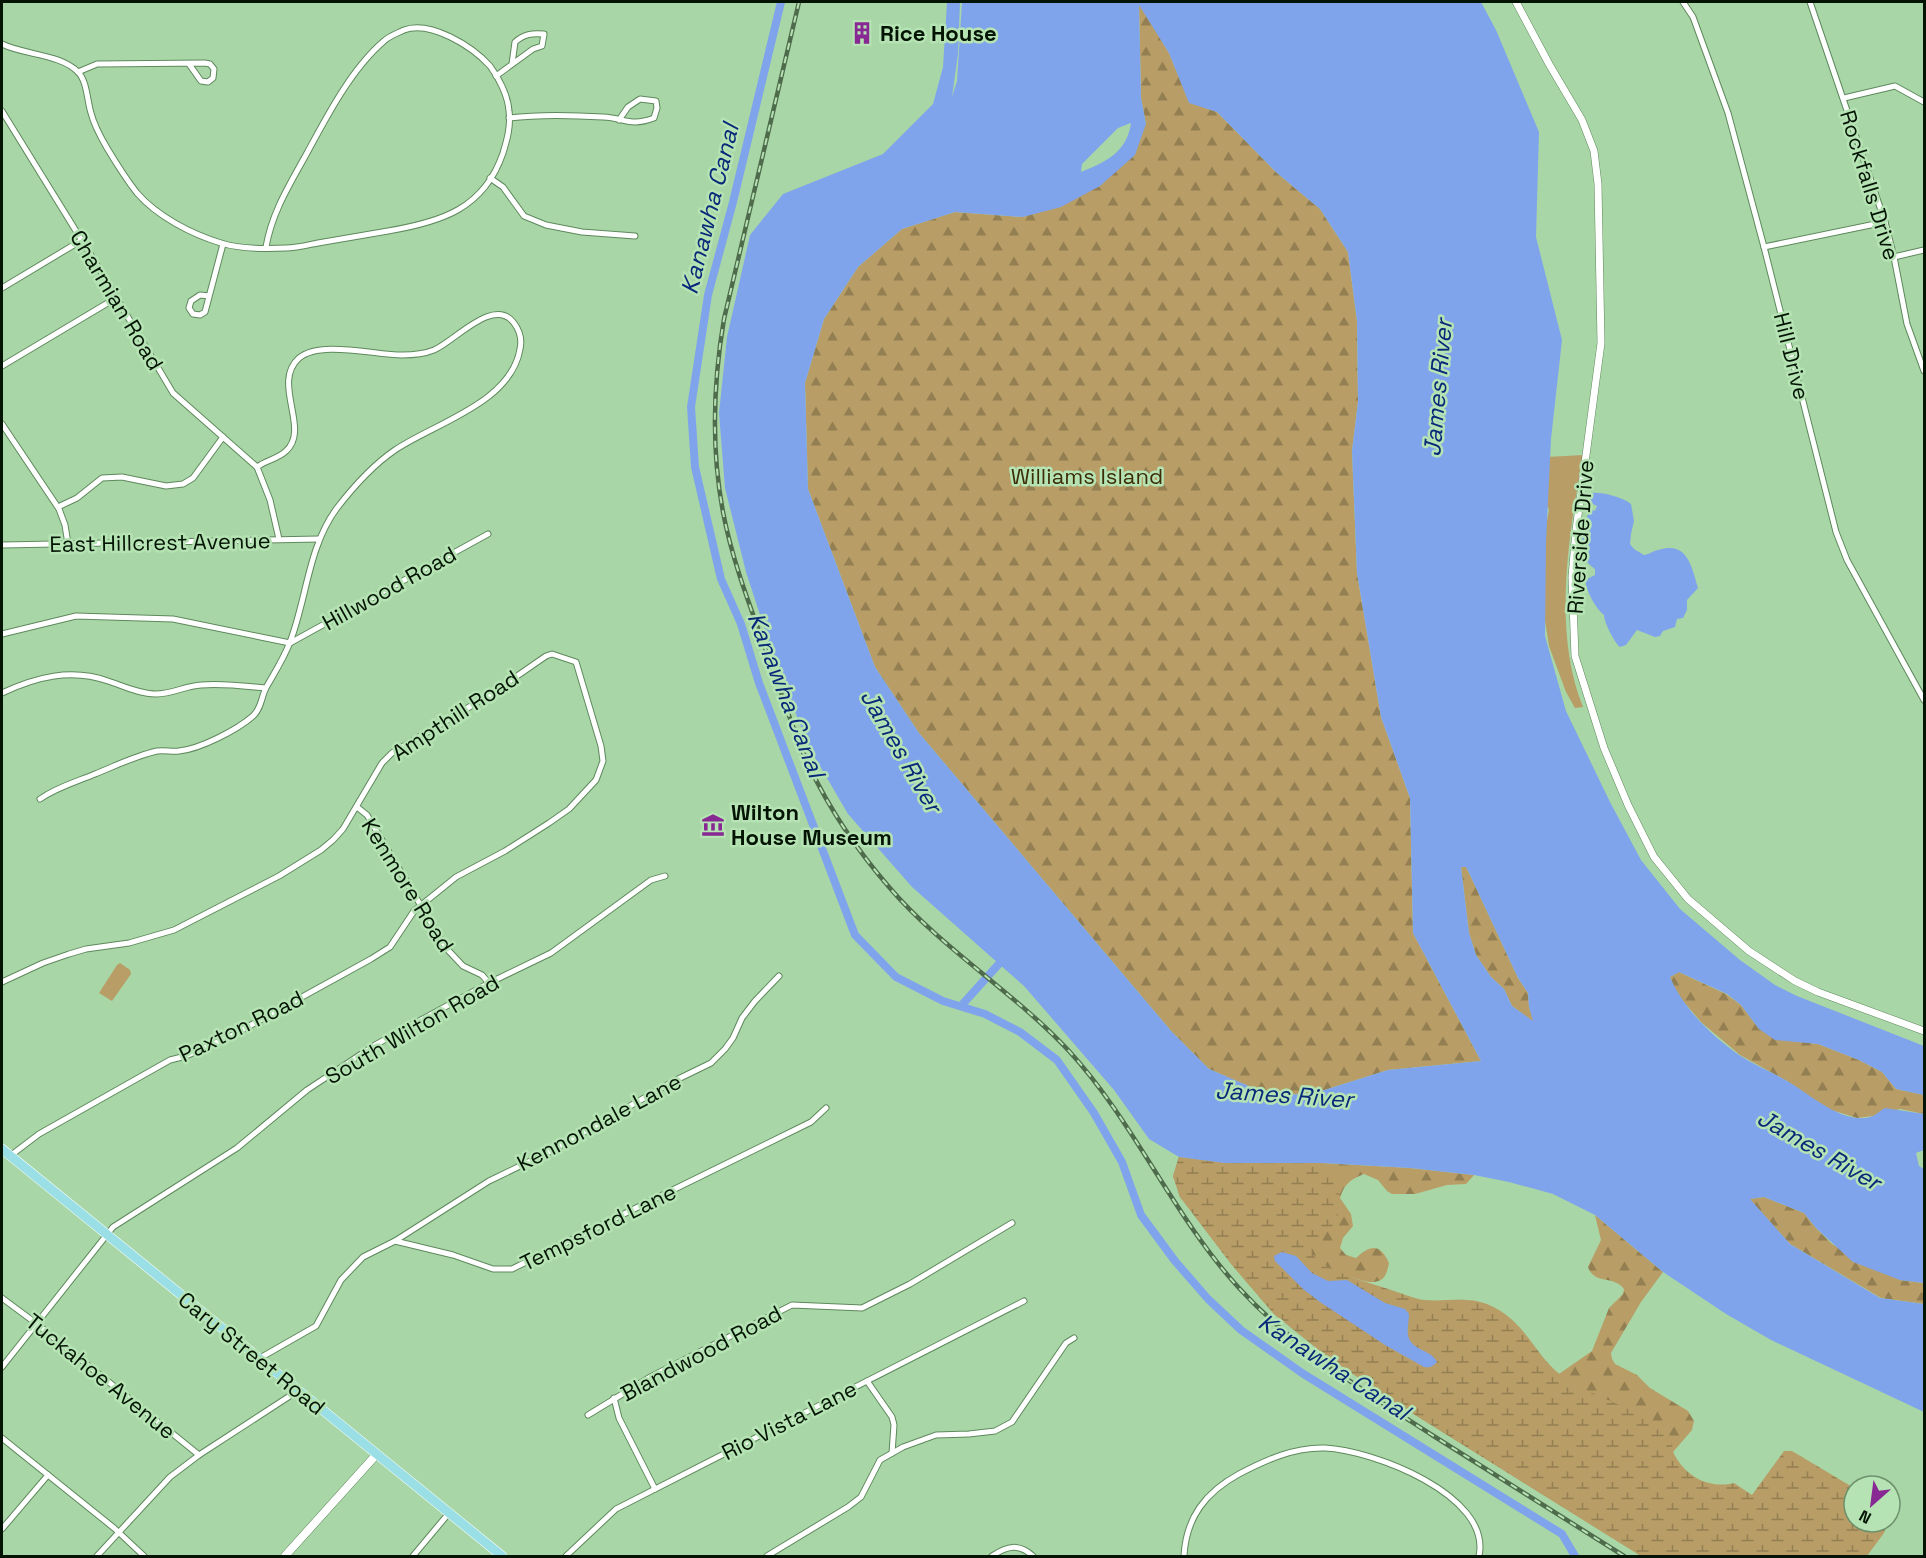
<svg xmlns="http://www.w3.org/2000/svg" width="1926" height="1558" viewBox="0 0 1926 1558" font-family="'Space Grotesk',sans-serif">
<defs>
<pattern id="forest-firs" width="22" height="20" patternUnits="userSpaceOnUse" patternTransform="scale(1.5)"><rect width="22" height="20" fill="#b89d66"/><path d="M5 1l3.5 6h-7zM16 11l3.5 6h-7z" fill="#937f52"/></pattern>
<pattern id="wetland-marsh" width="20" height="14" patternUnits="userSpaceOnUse" patternTransform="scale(1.5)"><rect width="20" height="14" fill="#b89d66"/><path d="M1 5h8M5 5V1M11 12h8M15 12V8" fill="none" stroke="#937f52"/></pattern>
</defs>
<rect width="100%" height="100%" fill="#a9d6a6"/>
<g fill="url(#forest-firs)">
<polygon points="1139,3 1169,53 1189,102 1217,112 1277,173 1320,209 1348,252 1357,321 1358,402 1352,451 1357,573 1381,717 1410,798 1413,933 1481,1061 1388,1070 1315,1093 1272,1096 1209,1069 1172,1032 919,733 875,667 808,489 805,383 824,319 858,267 902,229 955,212 1023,217 1100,186 1146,124 1141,98"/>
<polygon points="1461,867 1466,867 1470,875 1518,978 1528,993 1529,1007 1534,1022 1512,1006 1504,989 1491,977 1476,955 1469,933"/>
<polygon points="1679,972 1726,994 1741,1005 1759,1029 1798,1041 1818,1044 1859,1060 1882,1072 1896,1089 1924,1095 1924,1114 1900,1109 1873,1116 1857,1118 1828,1109 1787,1081 1740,1055 1702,1023 1677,994 1670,977"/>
<path d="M1179,1157L1225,1163H1322L1410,1168L1474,1175L1466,1184L1447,1185L1415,1194H1392L1387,1191L1378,1180L1364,1174C1351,1179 1344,1184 1340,1198L1351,1214L1353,1226L1343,1238L1340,1248L1346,1255L1356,1258C1370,1245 1380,1243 1389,1263C1387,1273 1385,1281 1374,1282C1354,1285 1245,1230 1220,1218L1556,1376L1592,1351L1609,1308L1623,1294L1624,1289C1614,1275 1594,1285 1588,1267L1601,1240L1595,1215L1663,1272L1641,1302L1611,1353L1612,1359L1615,1364L1637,1375L1650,1388L1688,1411L1694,1421L1692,1430L1673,1452L1641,1556L1388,1398L1324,1354L1274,1314L1232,1265L1180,1197L1173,1176Z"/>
<polygon points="1764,1197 1804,1213 1816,1228 1832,1244 1880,1271 1900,1280 1924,1283 1924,1304 1881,1298 1790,1244 1749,1199"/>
</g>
<path fill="url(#wetland-marsh)" d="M1179,1157L1225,1163H1322C1329,1174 1342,1191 1340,1204C1340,1212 1335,1223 1330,1229C1324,1236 1304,1246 1315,1257C1332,1274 1371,1283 1394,1291C1404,1294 1415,1299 1424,1300C1446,1302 1466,1296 1487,1304C1526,1320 1533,1354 1562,1376C1588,1395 1621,1402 1647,1420C1654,1424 1667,1434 1671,1441C1673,1445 1672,1450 1674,1454C1686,1477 1709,1489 1734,1483L1752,1495L1784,1451H1792L1854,1488V1522H1888L1884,1533L1867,1556H1641L1388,1398L1324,1354L1274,1314L1232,1265L1180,1197L1173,1176Z"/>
<g fill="#b89d66">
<path d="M1583,455C1569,534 1552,631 1583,707L1575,708L1566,692L1549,646L1543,608L1545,531L1549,510L1542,494L1547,457Z"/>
<polygon points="120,963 130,970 131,974 112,1001 99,993 117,965"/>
</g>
<g fill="#80a4eb" fill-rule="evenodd">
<path d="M947,2H960L958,54L952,97L957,81L962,2H1481L1496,30L1539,132L1536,237L1562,340L1551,439L1546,543L1545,636L1566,711L1610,802L1641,860L1680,909L1740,960L1775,985L1797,996L1924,1046V1095L1896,1089L1882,1072L1859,1060L1818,1044L1775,1040L1759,1029L1741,1005L1727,994L1679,972L1670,977C1683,1008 1711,1035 1739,1055C1754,1065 1772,1072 1787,1081C1810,1094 1845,1127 1873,1116C1877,1114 1881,1110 1885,1108L1924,1114V1150L1916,1153L1919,1166L1924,1169V1283L1900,1280L1853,1262L1816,1228L1804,1213L1764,1197L1750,1199L1790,1244L1880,1298L1924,1304V1412L1771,1340L1726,1314L1663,1272L1595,1215L1553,1194L1509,1182L1474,1175L1410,1168L1322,1163H1225L1179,1157L1149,1139L1114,1090L1024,986L912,887L848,814L810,749L776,664L746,572L725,488L719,413L727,337L750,235L783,194L883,154L933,104L943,67ZM1139,5L1169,53L1189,103L1217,112L1277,173L1320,209L1348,252L1357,321L1358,402L1352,451L1357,573L1381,717L1410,798L1413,933L1481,1061L1388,1070L1315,1093L1272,1096L1209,1069L1172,1032L919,733L875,667L808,489L805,383L824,319L858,267L902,229L955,212L1023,217L1061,207L1100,186L1135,155L1146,124L1141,98ZM1131,123C1127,152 1106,162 1081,172L1082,164L1118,128ZM1461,867H1466L1470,875L1518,978L1528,993L1529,1007L1533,1021L1512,1006L1504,989L1491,977L1476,955L1469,933Z"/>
<path d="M1591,493C1602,492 1622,497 1631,504L1634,521L1631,534L1630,544L1634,549L1644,555C1650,554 1653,551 1658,550C1688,540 1692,568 1698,588L1687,600V610L1683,618L1677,619L1675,627L1663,631L1660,636L1655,637L1637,630L1626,645L1620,647C1614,642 1604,622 1604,615C1595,608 1587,592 1585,580L1595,575V569C1587,563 1580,555 1579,545L1582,541L1589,508L1595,511L1597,506L1589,502Z"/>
<path d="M1282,1252L1296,1256L1312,1273L1328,1281L1347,1280L1385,1303L1405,1309L1409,1314C1409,1320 1407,1329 1408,1335C1411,1351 1431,1349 1437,1362C1433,1366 1431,1368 1424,1367L1385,1345L1320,1302L1303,1289L1275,1261L1274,1256Z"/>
</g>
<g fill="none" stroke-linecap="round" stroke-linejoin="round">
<g stroke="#80a4eb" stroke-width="8">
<polyline points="781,2 733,202 708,295 691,407 695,467 721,579 741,624 759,683 855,935 896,977 943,1001 985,1014 1020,1032 1057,1060 1094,1113 1122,1162 1141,1215 1175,1261 1208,1299 1241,1330 1302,1373 1562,1534 1575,1556"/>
<polyline points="961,1006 1006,956"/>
</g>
<g stroke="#5e895d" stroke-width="7">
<g id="minor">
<polyline points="1683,2 1693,17 1728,113 1764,247 1836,532 1847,560 1924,700"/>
<polyline points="1810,2 1885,222 1894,257 1907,324 1924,371"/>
<path d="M2,44C24,55 61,54 78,72C87,81 87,100 91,113C94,125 100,136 107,148C116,163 126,179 137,193C157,216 191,234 221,243C240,249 266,249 286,248C296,248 308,245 318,243C342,239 365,235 388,231C441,222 484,209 503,153C507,140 511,126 509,111C508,96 499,78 490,66C472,46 430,20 404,30C398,33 389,36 384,41C352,68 327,116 307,153C290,184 272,212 266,247"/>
<polyline points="78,72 97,64 205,63 210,64 214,69 213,78 208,82 201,81 189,64"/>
<path d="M496,76L533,49L542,46L544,34C532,33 524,34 515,42L512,64"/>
<polyline points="1844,98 1895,86 1924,102"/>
<polyline points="2,111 97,265 173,393 257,467 270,500 279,539"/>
<path d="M509,118C541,114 572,115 603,117C625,118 630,127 654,118L657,108L656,101L640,99L628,107L619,120"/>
<polyline points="490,178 503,187 524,216 546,225 582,232 635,236"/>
<polyline points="1764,247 1885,222"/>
<polyline points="1894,257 1924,250"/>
<polyline points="2,288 82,240"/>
<polyline points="209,296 200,295 191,301 189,308 193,314 200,315 205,312 223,244"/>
<polyline points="2,366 116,298"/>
<polyline points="2,424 59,509 65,525 68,544"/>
<polyline points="58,507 77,498 102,478 122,477 166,486 183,484 193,478 223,437"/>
<polyline points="2,545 319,539"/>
<polyline points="2,634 76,616 173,619 290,643"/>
<polyline points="290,643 488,534"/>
<path d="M2,693C36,677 71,668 108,681C123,686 140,694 156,694C172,694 185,686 201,685C223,683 244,686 265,688"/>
<path d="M40,799C57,787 76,782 95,774C115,766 135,756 157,751C165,750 172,752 179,751C200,749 237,730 253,716C262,708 261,696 267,686C275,672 284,658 290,642C307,598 308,547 337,508C354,486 373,465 395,450C435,423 511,403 520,349C522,340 520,331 514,323C494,296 455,341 434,350C424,354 412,355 402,355C374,355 320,340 299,358C271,383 311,429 286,451C278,459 266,460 257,467"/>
<polyline points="357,807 367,815 446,948 463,966 482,975 489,983"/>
<polyline points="2,982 43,963 69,954 86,949 129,943 174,930 279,876 321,850 333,840 343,829 382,763 392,753 491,694 546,656 552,654 576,662 601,746 603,761 596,780 569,809 549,823 505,851 456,877 414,911 390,947 371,959 233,1035 186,1056 170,1060 39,1134 10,1156"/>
<polyline points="395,1241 489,1181 549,1152 674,1081 711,1063 725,1049 733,1038 742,1018 755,1001 779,976"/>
<polyline points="2,1298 37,1324 199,1455"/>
<polyline points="260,1358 316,1326 341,1280 363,1257 395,1241 453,1255 493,1269 512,1269 811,1122 826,1108"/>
<polyline points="2,1367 113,1227 237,1148 307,1090 375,1045 489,983 551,953 651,880 665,876"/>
<polyline points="867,1381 892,1417 894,1425 892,1453"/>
<polyline points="614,1398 619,1418 655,1489"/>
<polyline points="588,1415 652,1376 792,1305 862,1308 910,1284 1012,1223"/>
<polyline points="2,1438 114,1528 144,1556"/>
<polyline points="2,1529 48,1475"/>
<polyline points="97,1556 170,1477 199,1455 299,1390"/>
<polyline points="413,1556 449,1513"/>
<polyline points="566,1556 616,1509 1024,1301"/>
<polyline points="767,1556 848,1507 861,1497 880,1460 903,1447 936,1435 969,1434 995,1431 1012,1422 1066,1343 1074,1338"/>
<path d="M992,1556C1007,1546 1019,1543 1033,1556"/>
<path d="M1184,1556C1186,1517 1206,1492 1239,1474C1266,1460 1294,1447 1325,1448C1372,1450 1492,1495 1479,1556"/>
</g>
</g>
<g stroke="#5e895d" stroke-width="8">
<polyline id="tertiary" points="1516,2 1549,64 1582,120 1594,151 1598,184 1601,343 1576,530 1572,577 1575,656 1604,748 1628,805 1654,857 1688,899 1749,951 1795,981 1818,992 1924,1031"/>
</g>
<g stroke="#5e895d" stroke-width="9">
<polyline id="secondary" points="285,1556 376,1455"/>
</g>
<g stroke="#fff" stroke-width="10">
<polyline id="primary" points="2,1149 502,1556"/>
</g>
<use href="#minor" stroke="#fff" stroke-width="5"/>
<use href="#tertiary" stroke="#fff" stroke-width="7"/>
<use href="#secondary" stroke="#fff" stroke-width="8"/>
<use href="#primary" stroke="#9bdfe6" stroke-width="9"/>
<g stroke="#4e6b4c" stroke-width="4.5">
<path id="rail" d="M799,2L724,319C713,384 711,448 723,512C733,565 754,616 772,667C784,700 794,734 809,766C830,810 857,850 889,887C942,949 1014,992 1069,1051C1135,1123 1173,1216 1239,1288C1295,1349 1364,1391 1432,1435C1496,1475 1560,1516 1624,1556"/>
</g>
<use href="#rail" stroke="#b5e3b3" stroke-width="2" stroke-dasharray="7" stroke-linecap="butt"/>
</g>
<defs>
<g id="building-bare" transform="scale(1.8)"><path d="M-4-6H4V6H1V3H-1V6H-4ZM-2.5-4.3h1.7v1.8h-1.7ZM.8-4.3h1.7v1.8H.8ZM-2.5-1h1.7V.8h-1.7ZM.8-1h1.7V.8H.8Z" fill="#882993" stroke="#b5e3b3" stroke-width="2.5" paint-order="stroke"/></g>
<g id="museum-bare" transform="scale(1.8)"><path d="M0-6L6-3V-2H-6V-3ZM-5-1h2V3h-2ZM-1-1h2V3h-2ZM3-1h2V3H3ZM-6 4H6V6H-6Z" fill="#882993" stroke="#b5e3b3" stroke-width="2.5" paint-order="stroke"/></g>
</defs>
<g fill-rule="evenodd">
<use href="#building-bare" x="862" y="33"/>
<use href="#museum-bare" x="713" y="825"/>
</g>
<g text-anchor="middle" stroke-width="5" stroke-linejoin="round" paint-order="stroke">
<g font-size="22" font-weight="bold" fill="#041404" stroke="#b5e3b3" text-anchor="start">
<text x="880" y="41">Rice House</text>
<text x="731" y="820">Wilton<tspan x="731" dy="25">House Museum</tspan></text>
</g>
<g font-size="22" fill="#041404" stroke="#b5e3b3">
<text transform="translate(1870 185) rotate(73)" y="8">Rockfalls Drive</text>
<text transform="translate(117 300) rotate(59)" y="8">Charmian Road</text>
<text transform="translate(1792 356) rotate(76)" y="8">Hill Drive</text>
<text transform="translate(1580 537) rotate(-86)" y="8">Riverside Drive</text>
<text transform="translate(160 542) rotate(-1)" y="8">East Hillcrest Avenue</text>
<text transform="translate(389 588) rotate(-29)" y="8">Hillwood Road</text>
<text transform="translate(455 715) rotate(-33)" y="8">Ampthill Road</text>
<text transform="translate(408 885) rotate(58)" y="8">Kenmore Road</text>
<text transform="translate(241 1026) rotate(-26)" y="8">Paxton Road</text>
<text transform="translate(412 1029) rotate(-30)" y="8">South Wilton Road</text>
<text transform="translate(599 1122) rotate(-28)" y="8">Kennondale Lane</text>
<text transform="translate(598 1227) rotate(-26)" y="8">Tempsford Lane</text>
<text transform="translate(252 1353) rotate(39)" y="8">Cary Street Road</text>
<text transform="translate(701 1353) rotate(-28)" y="8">Blandwood Road</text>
<text transform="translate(101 1376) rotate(39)" y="8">Tuckahoe Avenue</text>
<text transform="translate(789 1420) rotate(-27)" y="8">Rio Vista Lane</text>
</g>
<g font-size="22" fill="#3d2d07" stroke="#b5e3b3">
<text x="1087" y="484">Williams Island</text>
</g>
<g font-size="24" font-style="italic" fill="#082979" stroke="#b5e3b3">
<text transform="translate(710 209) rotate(-76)" y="8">Kanawha Canal</text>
<text transform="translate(1438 388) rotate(-85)" y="8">James River</text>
<text transform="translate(786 695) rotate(69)" y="8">Kanawha Canal</text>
<text transform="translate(901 751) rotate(60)" y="8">James River</text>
<text transform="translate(1284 1095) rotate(4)" y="8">James River</text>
<text transform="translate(1819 1150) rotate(30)" y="8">James River</text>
<text transform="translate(1334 1367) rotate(33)" y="8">Kanawha Canal</text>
</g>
</g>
<rect width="1926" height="1558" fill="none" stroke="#041404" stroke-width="6"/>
<g transform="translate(1872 1504) rotate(208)"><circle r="28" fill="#b5e3b3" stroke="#6e906d" stroke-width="1.5"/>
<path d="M0-4.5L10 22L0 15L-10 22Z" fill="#882993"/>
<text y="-9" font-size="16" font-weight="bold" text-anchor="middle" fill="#041404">N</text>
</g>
</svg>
